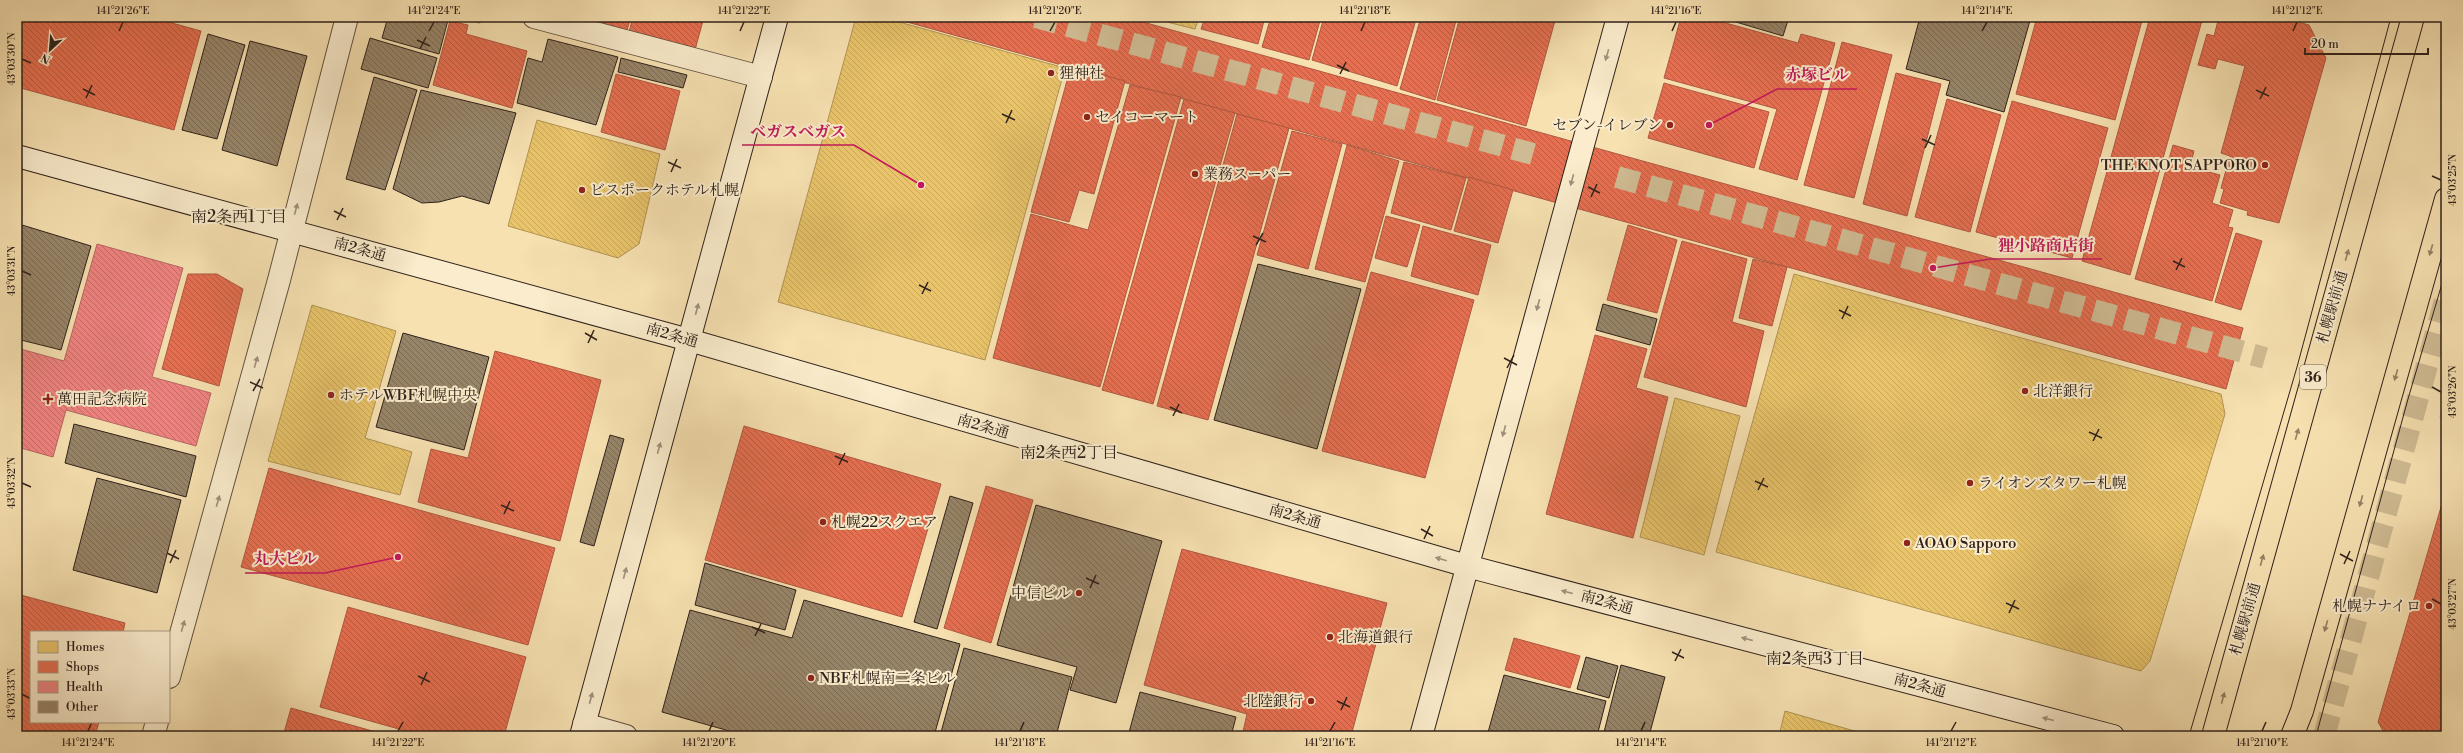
<svg xmlns="http://www.w3.org/2000/svg" width="2463" height="753" viewBox="0 0 2463 753" font-family="'Libre Bodoni','Noto Serif JP',serif">
<defs>
<pattern id="homes-back-hatch" width="6" height="6" patternUnits="userSpaceOnUse"><rect width="6" height="6" fill="#e9c46a"/><path d="M-1 5l2 2M0 0l6 6M5-1l2 2" fill="none" stroke="#c8a85b"/></pattern>
<pattern id="shops-back-hatch" width="6" height="6" patternUnits="userSpaceOnUse"><rect width="6" height="6" fill="#e76f51"/><path d="M-1 5l2 2M0 0l6 6M5-1l2 2" fill="none" stroke="#bc5b42"/></pattern>
<pattern id="health-back-hatch" width="6" height="6" patternUnits="userSpaceOnUse"><rect width="6" height="6" fill="#f28482"/><path d="M-1 5l2 2M0 0l6 6M5-1l2 2" fill="none" stroke="#c46c6a"/></pattern>
<pattern id="building-back-hatch" width="6" height="6" patternUnits="userSpaceOnUse"><rect width="6" height="6" fill="#978569"/><path d="M-1 5l2 2M0 0l6 6M5-1l2 2" fill="none" stroke="#7c6c56"/></pattern>
</defs>
<rect width="100%" height="100%" fill="#f7e1b1"/>
<filter id="stains"><feTurbulence type="fractalNoise" baseFrequency=".005" numOctaves="4"/><feColorMatrix values="0 0 0 0 .2 0 0 0 0 .09 0 0 0 0 .02 0 0 0 .5 -.17"/></filter>
<radialGradient id="worn" r=".72"><stop offset=".6" stop-color="#630" stop-opacity="0"/><stop offset="1" stop-color="#630" stop-opacity=".3"/></radialGradient>
<g fill="url(#homes-back-hatch)" stroke="#b19352">
<polygon points="856,17 881,17 1065,68 985,360 778,302"/>
<polygon points="1147,17 1199,17 1195,29"/>
<polygon points="537,120 660,154 639,244 618,258 508,226"/>
<polygon points="1794,274 2221,394 2225,414 2150,661 2141,671 1716,552"/>
<polygon points="312,305 396,331 365,438 412,452 400,495 268,461"/>
<polygon points="1675,398 1740,416 1704,555 1640,537"/>
<polygon points="1785,711 1872,736 1779,736"/>
</g>
<g fill="url(#shops-back-hatch)" stroke="#b05841">
<polygon points="17,17 150,17 201,31 174,130 17,87"/>
<polygon points="457,17 482,17 480,23"/>
<polygon points="570,17 631,17 626,33"/>
<polygon points="633,17 704,17 695,50 629,32"/>
<polygon points="889,17 1125,17 2243,328 2226,389"/>
<polygon points="1205,17 1265,17 1258,44 1201,29"/>
<polygon points="1271,17 1321,17 1309,60 1262,47"/>
<polygon points="1324,17 1395,17 1415,23 1397,86 1312,60"/>
<polygon points="1421,17 1457,17 1435,100 1400,89"/>
<polygon points="1460,17 1556,17 1526,126 1437,100"/>
<polygon points="1681,17 1704,17 1798,43 1801,34 1835,43 1797,180 1759,169 1777,109 1664,78"/>
<polygon points="2037,17 2143,17 2115,120 2016,94"/>
<polygon points="2150,17 2203,17 2130,275 2082,261"/>
<polygon points="2219,17 2280,17 2309,25 2326,58 2279,223 2247,215 2248,211 2220,203 2224,189 2221,188 2230,156 2221,153 2245,66 2218,59 2215,69 2198,65 2207,34 2214,36"/>
<polygon points="450,21 468,25 466,34 527,51 512,108 433,85"/>
<polygon points="1842,42 1892,55 1854,198 1804,185"/>
<polygon points="1071,66 1125,81 1094,194 1079,190 1069,222 1031,212"/>
<polygon points="1896,73 1941,84 1907,216 1863,204"/>
<polygon points="616,74 680,91 665,150 601,132"/>
<polygon points="1664,83 1769,112 1754,168 1648,138"/>
<polygon points="1130,85 1181,97 1100,387 993,358 1031,214 1088,230"/>
<polygon points="1184,99 1235,113 1153,404 1102,390"/>
<polygon points="1947,99 2001,115 1970,232 1915,217"/>
<polygon points="2012,101 2108,128 2072,258 1976,232"/>
<polygon points="1237,114 1289,128 1208,420 1157,406"/>
<polygon points="1292,131 1342,144 1308,269 1257,255"/>
<polygon points="1347,145 1399,161 1365,282 1315,269"/>
<polygon points="2173,145 2194,151 2190,167 2220,175 2212,203 2233,210 2228,227 2233,228 2212,301 2135,279"/>
<polygon points="1404,162 1466,178 1451,230 1391,213"/>
<polygon points="1469,177 1513,190 1498,243 1454,231"/>
<polygon points="1386,216 1420,225 1407,267 1375,258"/>
<polygon points="1628,225 1677,240 1657,313 1607,300"/>
<polygon points="1423,226 1491,245 1478,295 1411,276"/>
<polygon points="2236,233 2262,241 2241,310 2215,302"/>
<polygon points="1682,241 1747,259 1732,322 1764,331 1746,407 1644,377"/>
<polygon points="1753,259 1787,267 1772,326 1739,318"/>
<polygon points="1371,272 1474,300 1425,478 1322,451"/>
<polygon points="188,274 217,274 243,289 219,386 162,369"/>
<polygon points="1595,335 1647,349 1636,388 1668,397 1633,538 1546,514"/>
<polygon points="495,351 601,380 560,541 418,502 431,449 468,458"/>
<polygon points="744,426 941,484 902,617 705,560"/>
<polygon points="269,468 555,548 528,645 241,567"/>
<polygon points="986,486 1033,500 991,643 944,628"/>
<polygon points="2446,490 2446,736 2386,736 2378,722"/>
<polygon points="1182,549 1387,603 1351,736 1242,736 1247,714 1144,685"/>
<polygon points="17,594 125,623 123,632 31,632 31,722 99,722 95,736 35,736 17,731"/>
<polygon points="348,607 526,657 504,736 424,736 320,707"/>
<polygon points="1514,638 1580,656 1570,688 1505,670"/>
<polygon points="291,708 390,736 283,736"/>
</g>
<polygon fill="url(#health-back-hatch)" stroke="#b86663" points="97,244 183,268 152,377 211,393 196,446 66,410 53,457 17,447 17,348 64,361"/>
<g fill="url(#building-back-hatch)" stroke="#2f211b">
<polygon points="388,17 436,17 448,20 439,54 382,38"/>
<polygon points="1719,17 1789,17 1783,36"/>
<polygon points="1920,17 2031,17 2004,112 1946,95 1950,81 1906,69"/>
<polygon points="208,34 245,45 217,139 182,130"/>
<polygon points="370,38 437,58 428,88 361,69"/>
<polygon points="548,39 618,57 596,125 517,103 528,58 542,62"/>
<polygon points="250,41 307,56 277,166 222,150"/>
<polygon points="621,58 687,75 683,88 618,72"/>
<polygon points="374,77 417,90 385,190 346,179"/>
<polygon points="421,90 516,113 489,204 462,196 439,202 422,203 393,189"/>
<polygon points="22,225 91,246 61,350 17,339 17,242"/>
<polygon points="1258,264 1361,289 1317,449 1214,420"/>
<polygon points="1603,304 1657,319 1650,345 1596,330"/>
<polygon points="403,333 489,357 464,450 376,427"/>
<polygon points="74,424 196,456 186,497 65,463"/>
<polygon points="610,435 624,439 594,546 580,542"/>
<polygon points="97,478 181,500 157,593 73,570"/>
<polygon points="950,496 973,503 937,629 914,622"/>
<polygon points="1036,505 1162,541 1116,703 1070,690 1077,667 997,645"/>
<polygon points="705,563 796,590 785,630 695,605"/>
<polygon points="804,600 960,644 934,736 747,736 662,712 690,610 792,638"/>
<polygon points="964,648 1072,677 1056,736 940,736"/>
<polygon points="1586,657 1618,666 1609,698 1577,689"/>
<polygon points="1621,665 1665,677 1649,736 1603,736"/>
<polygon points="1504,675 1606,701 1597,736 1487,736"/>
<polygon points="1140,692 1236,717 1231,736 1128,736"/>
</g>
<g fill="none" stroke-linecap="round" stroke-linejoin="round">
<g stroke="#cfbb93" stroke-width="22" stroke-dasharray="22 11" stroke-linecap="butt">
<polyline points="1036,17 1533,154"/>
<polyline points="1617,177 2265,358"/>
<polyline points="2442,407 2446,408"/>
<polyline points="2324,736 2446,297"/>
</g>
<g stroke="#615140" stroke-width="24">
<g id="street">
<polyline points="534,17 761,77"/>
<polyline points="169,677 279,280 347,17"/>
<polyline points="584,724 626,736"/>
<polyline points="153,736 157,722"/>
</g>
</g>
<g stroke="#2f211b" stroke-width="24">
<g id="secondary">
<polyline points="17,156 689,340 1467,566 2113,736"/>
<polyline points="581,736 777,17"/>
<polyline points="1421,736 1618,17"/>
</g>
</g>
<g stroke="#2f211b" stroke-width="24">
<g id="highway">
<polyline points="2213,736 2413,17"/>
<polyline points="2292,736 2302,711 2446,199"/>
</g>
</g>
<use href="#street" stroke="#faeccc" stroke-width="22"/>
<use href="#secondary" stroke="#faeccc" stroke-width="22"/>
<use href="#highway" stroke="#f7e1b1" stroke-width="22"/>
<g stroke="#2f211b" stroke-width="1">
<polyline points="2189,736 2297,367 2391,17"/>
<polyline points="2316,736 2408,399 2446,270"/>
</g>
</g>
<defs><path id="oneway-solid" d="M-6-.8H1V-3.2L6.5 0L1 3.2V.8H-6Z"/></defs>
<g fill="#9f917c">
<use href="#oneway-solid" transform="translate(1607 55) rotate(106)"/>
<use href="#oneway-solid" transform="translate(1572 180) rotate(105)"/>
<use href="#oneway-solid" transform="translate(296 209) rotate(-75)"/>
<use href="#oneway-solid" transform="translate(1538 305) rotate(105)"/>
<use href="#oneway-solid" transform="translate(697 309) rotate(-75)"/>
<use href="#oneway-solid" transform="translate(256 362) rotate(-74)"/>
<use href="#oneway-solid" transform="translate(1504 431) rotate(105)"/>
<use href="#oneway-solid" transform="translate(659 448) rotate(-75)"/>
<use href="#oneway-solid" transform="translate(218 501) rotate(-74)"/>
<use href="#oneway-solid" transform="translate(1441 559) rotate(-164)"/>
<use href="#oneway-solid" transform="translate(625 573) rotate(-75)"/>
<use href="#oneway-solid" transform="translate(1567 592) rotate(-165)"/>
<use href="#oneway-solid" transform="translate(183 626) rotate(-74)"/>
<use href="#oneway-solid" transform="translate(1747 639) rotate(-165)"/>
<use href="#oneway-solid" transform="translate(591 698) rotate(-75)"/>
<use href="#oneway-solid" transform="translate(2048 719) rotate(-165)"/>
</g>
<g fill="#938166">
<use href="#oneway-solid" transform="translate(2431 250) rotate(106)"/>
<use href="#oneway-solid" transform="translate(2347 255) rotate(-74)"/>
<use href="#oneway-solid" transform="translate(2396 375) rotate(106)"/>
<use href="#oneway-solid" transform="translate(2297 434) rotate(-74)"/>
<use href="#oneway-solid" transform="translate(2361 501) rotate(106)"/>
<use href="#oneway-solid" transform="translate(2262 560) rotate(-74)"/>
<use href="#oneway-solid" transform="translate(2326 626) rotate(106)"/>
<use href="#oneway-solid" transform="translate(2223 698) rotate(-75)"/>
</g>
<path fill="none" stroke="#2f211b" stroke-width="1.5" d="M119,31L123,22M429,31L434,22M740,31L744,22M1050,31L1055,22M1361,31L1365,22M1672,31L1676,22M1982,31L1987,22M2293,31L2297,22M417,40L430,46M420,49L426,37M22,59L31,63M1337,65L1349,71M1340,74L1346,62M83,89L95,95M2256,90L2269,96M86,98L92,85M2260,99L2266,87M1002,114L1015,120M1006,123L1012,110M1922,139L1935,145M1925,148L1931,135M668,162L681,168M671,172L677,159M2432,176L2441,180M1588,187L1600,193M1591,197L1597,184M334,211L346,217M337,220L343,208M1253,236L1266,242M1256,245L1263,233M2173,261L2185,267M2176,270L2182,258M22,271L31,275M919,285L931,291M922,294L928,282M1839,310L1851,316M1842,319L1848,306M585,333L597,340M588,343L594,330M1504,358L1517,365M1507,368L1514,355M250,382L263,388M2432,387L2441,392M253,391L260,379M1170,407L1182,413M1173,416L1179,404M2089,432L2102,438M2093,441L2099,429M835,456L848,462M839,465L845,453M1755,481L1768,487M22,483L31,487M1758,490L1764,478M501,505L514,511M504,514L510,501M1421,529L1433,536M1424,539L1430,526M167,553L179,559M2340,554L2353,561M170,563L176,550M2344,564L2350,551M1086,578L1099,584M1090,588L1096,575M2432,599L2441,604M2006,603L2019,609M2009,613L2015,600M752,627L765,633M755,636L761,624M1672,652L1684,658M1675,661L1681,649M418,676L430,682M421,685L427,672M22,694L31,699M1337,701L1350,707M1341,710L1347,697M88,731L92,722M398,731L403,722M709,731L713,722M1020,731L1024,722M1330,731L1335,722M1641,731L1645,722M1951,731L1956,722M2262,731L2266,722"/>
<g fill="#8f2418" stroke="#faeccc" stroke-width="1.5">
<circle cx="1051" cy="73" r="4"/>
<circle cx="1087" cy="117" r="4"/>
<circle cx="1670" cy="125" r="4"/>
<circle cx="2265" cy="165" r="4"/>
<circle cx="1195" cy="174" r="4"/>
<circle cx="582" cy="190" r="4"/>
<circle cx="2025" cy="391" r="4"/>
<circle cx="331" cy="395" r="4"/>
<path d="M46 393h4v4h4v4h-4v4h-4v-4h-4v-4h4z"/>
<circle cx="1970" cy="483" r="4"/>
<circle cx="823" cy="522" r="4"/>
<circle cx="1907" cy="543" r="4"/>
<circle cx="1079" cy="593" r="4"/>
<circle cx="2429" cy="606" r="4"/>
<circle cx="1330" cy="637" r="4"/>
<circle cx="811" cy="678" r="4"/>
<circle cx="1311" cy="701" r="4"/>
</g>
<g text-anchor="middle" stroke-width="4" stroke-linejoin="round" paint-order="stroke">
<rect fill="#faeccc" stroke="#6c5e50" stroke-width="1" x="2300" y="365" width="26" height="24" rx="3"/>
<g font-size="14" font-weight="bold" fill="#2f211b">
<text x="2313" y="382">36</text>
</g>
<g font-size="15" fill="#2f211b" stroke="#faeccc" text-anchor="start">
<text x="1059" y="78">狸神社</text>
<text x="1095" y="122">セイコーマート</text>
<text x="1662" y="130" text-anchor="end">セブン-イレブン</text>
<text x="2257" y="170" text-anchor="end">THE KNOT SAPPORO</text>
<text x="1203" y="179">業務スーパー</text>
<text x="590" y="195">ビスポークホテル札幌</text>
<text x="2033" y="396">北洋銀行</text>
<text x="339" y="400">ホテルWBF札幌中央</text>
<text x="57" y="404">萬田記念病院</text>
<text x="1978" y="488">ライオンズタワー札幌</text>
<text x="831" y="527">札幌22スクエア</text>
<text x="1915" y="548">AOAO Sapporo</text>
<text x="1071" y="598" text-anchor="end">中信ビル</text>
<text x="2421" y="611" text-anchor="end">札幌ナナイロ</text>
<text x="1338" y="642">北海道銀行</text>
<text x="819" y="683">NBF札幌南二条ビル</text>
<text x="1303" y="706" text-anchor="end">北陸銀行</text>
</g>
<g font-size="15" fill="#2f211b" stroke="#faeccc">
<text transform="translate(360 249) rotate(15)" y="5">南2条通</text>
<text transform="translate(2332 307) rotate(-74)" y="5">札幌駅前通</text>
<text transform="translate(672 335) rotate(16)" y="5">南2条通</text>
<text transform="translate(983 426) rotate(16)" y="5">南2条通</text>
<text transform="translate(1295 516) rotate(16)" y="5">南2条通</text>
<text transform="translate(1607 602) rotate(15)" y="5">南2条通</text>
<text transform="translate(2245 619) rotate(-74)" y="5">札幌駅前通</text>
<text transform="translate(1920 685) rotate(15)" y="5">南2条通</text>
</g>
<g font-size="16" fill="#2f211b" stroke="#faeccc">
<text x="239" y="222">南2条西1丁目</text>
<text x="1069" y="458">南2条西2丁目</text>
<text x="1815" y="664">南2条西3丁目</text>
</g>
</g>
<path fill="none" stroke="#c2185b" stroke-width="1.5" d="M1709 125L1777 89H1857M921 185L854 145H742M1933 268L1990 259H2102M398 557L325 573H245"/>
<g fill="#c2185b" stroke="#faeccc" stroke-width="1.5">
<circle cx="1709" cy="125" r="4"/>
<circle cx="921" cy="185" r="4"/>
<circle cx="1933" cy="268" r="4"/>
<circle cx="398" cy="557" r="4"/>
</g>
<g font-size="16" text-anchor="middle" font-weight="bold" fill="#c2185b" stroke="#faeccc" stroke-width="4" stroke-linejoin="round" paint-order="stroke">
<text x="1817" y="80">赤塚ビル</text>
<text x="798" y="137">ベガスベガス</text>
<text x="2046" y="251">狸小路商店街</text>
<text x="285" y="564">丸大ビル</text>
</g>
<rect width="2463" height="753" fill="none" stroke="#f7e1b1" stroke-width="44"/>
<rect x="30" y="631" width="140" height="92" fill="#faeccc" stroke="#a99b85"/>
<rect x="38" y="641" width="20" height="12" fill="#e9c46a" stroke="#a99b85"/>
<text x="66" y="651" font-size="12" fill="#2f211b">Homes</text>
<rect x="38" y="661" width="20" height="12" fill="#e76f51" stroke="#a99b85"/>
<text x="66" y="671" font-size="12" fill="#2f211b">Shops</text>
<rect x="38" y="681" width="20" height="12" fill="#f28482" stroke="#a99b85"/>
<text x="66" y="691" font-size="12" fill="#2f211b">Health</text>
<rect x="38" y="701" width="20" height="12" fill="#978569" stroke="#a99b85"/>
<text x="66" y="711" font-size="12" fill="#2f211b">Other</text>
<g transform="translate(50 50) rotate(206)" stroke="#faeccc" stroke-width="3" paint-order="stroke">
<path d="M0-3L7 15L0 10L-7 15Z" fill="#2f211b"/>
<text y="-6" font-size="11" font-weight="bold" text-anchor="middle" fill="#2f211b">N</text>
</g>
<path d="M2305 48v6h123v-6" fill="none" stroke="#2f211b" stroke-width="2"/>
<text x="2311" y="48" font-size="12" fill="#2f211b" stroke="#faeccc" stroke-width="3" paint-order="stroke">20 m</text>
<rect x="22" y="22" width="2419" height="709" fill="none" stroke="#2f211b" stroke-width="1.5"/>
<g font-size="10" text-anchor="middle" fill="#2f211b">
<text x="123" y="14">141°21'26"E</text>
<text x="434" y="14">141°21'24"E</text>
<text x="744" y="14">141°21'22"E</text>
<text x="1055" y="14">141°21'20"E</text>
<text x="1365" y="14">141°21'18"E</text>
<text x="1676" y="14">141°21'16"E</text>
<text x="1987" y="14">141°21'14"E</text>
<text x="2297" y="14">141°21'12"E</text>
<text transform="translate(11 59) rotate(-90)" y="4">43°03'30"N</text>
<text transform="translate(2452 180) rotate(-90)" y="4">43°03'25"N</text>
<text transform="translate(11 271) rotate(-90)" y="4">43°03'31"N</text>
<text transform="translate(2452 392) rotate(-90)" y="4">43°03'26"N</text>
<text transform="translate(11 483) rotate(-90)" y="4">43°03'32"N</text>
<text transform="translate(2452 604) rotate(-90)" y="4">43°03'27"N</text>
<text transform="translate(11 694) rotate(-90)" y="4">43°03'33"N</text>
<text x="88" y="746">141°21'24"E</text>
<text x="398" y="746">141°21'22"E</text>
<text x="709" y="746">141°21'20"E</text>
<text x="1020" y="746">141°21'18"E</text>
<text x="1330" y="746">141°21'16"E</text>
<text x="1641" y="746">141°21'14"E</text>
<text x="1951" y="746">141°21'12"E</text>
<text x="2262" y="746">141°21'10"E</text>
</g>
<rect width="100%" height="100%" filter="url(#stains)"/>
<rect width="100%" height="100%" fill="url(#worn)"/>
</svg>
